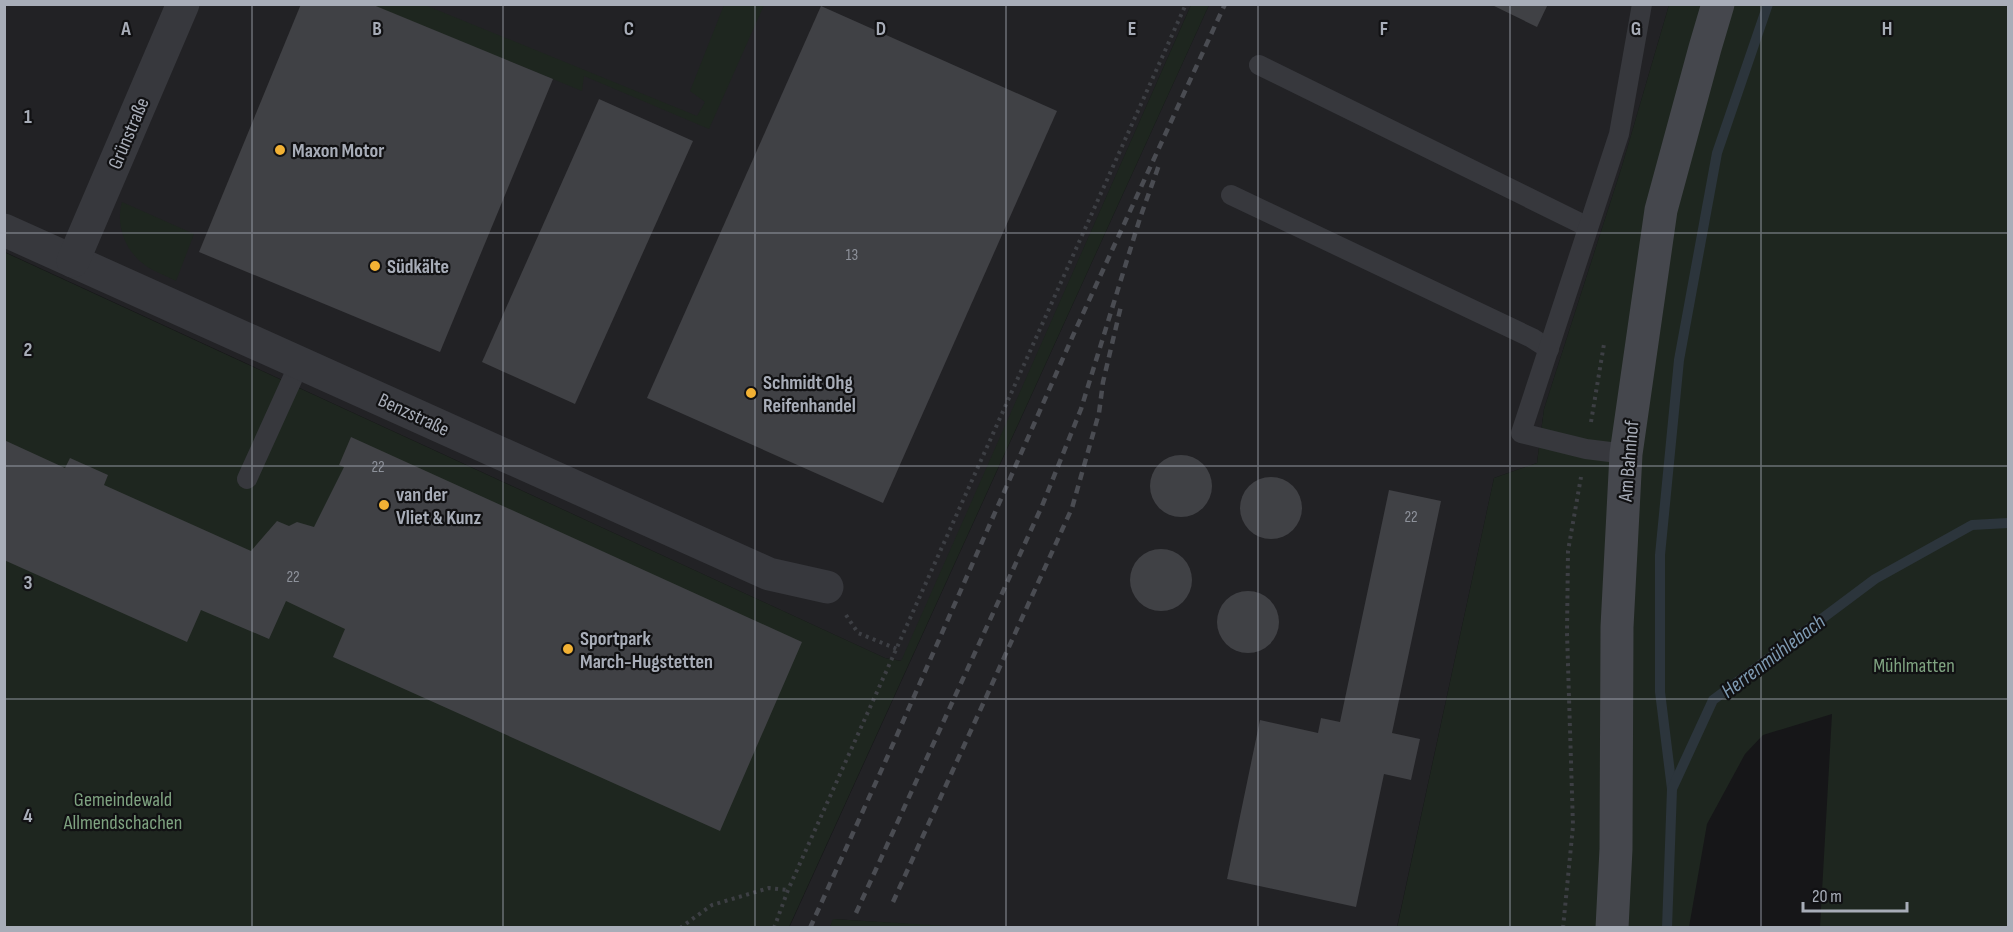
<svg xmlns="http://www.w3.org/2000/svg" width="2013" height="932" viewBox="0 0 2013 932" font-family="'Sofia Sans Condensed',sans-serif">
<rect width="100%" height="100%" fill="#161618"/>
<g fill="#222225">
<polygon points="5,5 1191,5 902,661 885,658 5,252"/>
<polygon points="1209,5 1669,5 1622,166 1544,409 1537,463 1494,478 1397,927 963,928 834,919 830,927 789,928"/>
</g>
<g fill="#1e261f">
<polygon points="371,5 425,5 697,116 705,102 690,91 724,5 764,5 709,129 584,76 582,91"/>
<polygon points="1191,5 1209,5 789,927 5,927 4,252 885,658 901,661"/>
<polygon points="1669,5 2008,5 2008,927 1820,927 1832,714 1763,735 1745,754 1707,824 1689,927 1397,928 1494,478 1537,463 1544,409 1622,166"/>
<path d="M122,202L194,234L176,281C167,276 155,272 146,266C126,252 115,226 122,202Z"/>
<polygon points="833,919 963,927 830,927"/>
</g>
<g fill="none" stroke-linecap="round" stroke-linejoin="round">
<g stroke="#2c353c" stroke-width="10">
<polyline points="1672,789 1660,692 1660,555 1679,360 1717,153 1768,4"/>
<polyline points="1667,928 1672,789 1713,700 1875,579 1972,525 2008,523"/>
</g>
</g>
<g fill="#404145">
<polygon points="301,4 371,4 553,79 440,352 199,252"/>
<polygon points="1490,4 1548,4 1537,27"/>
<polygon points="821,6 1057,111 883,503 647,398"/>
<polygon points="599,99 693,141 575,404 482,362"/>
<polygon points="351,437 802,642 720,831 333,657 345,629 286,601 269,639 201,610 187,642 4,560 4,440 65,468 70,458 108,475 104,485 251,551 277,521 289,526 297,522 314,527 344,467 339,465"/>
<circle cx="1181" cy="486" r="31"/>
<circle cx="1271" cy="508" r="31"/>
<polygon points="1389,490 1441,501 1392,733 1420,739 1411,780 1384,774 1356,907 1227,879 1260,720 1318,733 1321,718 1340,722"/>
<circle cx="1161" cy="580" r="31"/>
<circle cx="1248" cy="622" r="31"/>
</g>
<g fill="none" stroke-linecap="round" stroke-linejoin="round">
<g stroke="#3d3f44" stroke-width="4" stroke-dasharray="3 4.5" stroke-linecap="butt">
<polyline points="1591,422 1604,344"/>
<polyline points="846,615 858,633 897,649"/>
<polyline points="680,928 712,905 769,888 788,890"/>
<polyline points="774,928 788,890 1186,4"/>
<polyline points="1563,928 1573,826 1567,633 1568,551 1581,477"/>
</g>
<g stroke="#37383d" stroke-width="20">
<polyline points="1259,65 1588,227"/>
<polyline points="1231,195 1532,338 1549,349"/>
<polyline points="1626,454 1586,449 1521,433 1619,134 1642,4"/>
<polyline points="247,479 300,362"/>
</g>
<g stroke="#37383d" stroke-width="33">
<polyline points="4,230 769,574 827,587"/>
<polyline points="73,261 183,4"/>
</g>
<polyline stroke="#45474d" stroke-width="33" points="1612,928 1616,849 1617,627 1626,454 1661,210 1705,48 1718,4"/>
<g stroke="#4a4c52" stroke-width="4.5" stroke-dasharray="8 6" stroke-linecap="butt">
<polyline points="893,902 1072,508 1099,413 1103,382 1121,306"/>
<polyline points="856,913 1042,506 1081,409 1140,218 1159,165"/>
<polyline points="810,928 886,760 1075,331 1225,4"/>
</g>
</g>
<path fill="none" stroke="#a8adb8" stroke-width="1.5" stroke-opacity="0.55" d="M252,4V928M503,4V928M755,4V928M1006,4V928M1258,4V928M1510,4V928M1761,4V928M4,233H2008M4,466H2008M4,699H2008"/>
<g fill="#f2b134" stroke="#111113" stroke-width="2">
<circle cx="280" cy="150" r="6"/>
<circle cx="375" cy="266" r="6"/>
<circle cx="751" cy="393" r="6"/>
<circle cx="384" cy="505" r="6"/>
<circle cx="568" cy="649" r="6"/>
</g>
<g text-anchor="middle" stroke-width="4.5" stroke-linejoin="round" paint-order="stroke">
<g font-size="16" fill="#8e929b">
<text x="852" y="260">13</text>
<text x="378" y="472">22</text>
<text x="1411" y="522">22</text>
<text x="293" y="582">22</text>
</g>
<g font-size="20" fill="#a8adb8" stroke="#111113">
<text transform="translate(128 133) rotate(-67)" y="7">Grünstraße</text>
<text transform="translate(414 414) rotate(25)" y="7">Benzstraße</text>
<text transform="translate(1628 461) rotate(-85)" y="7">Am Bahnhof</text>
</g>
<g font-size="20" font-weight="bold" fill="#a8adb8" stroke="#111113" text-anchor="start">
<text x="292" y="157">Maxon Motor</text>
<text x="387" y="273">Südkälte</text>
<text x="763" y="389">Schmidt Ohg<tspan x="763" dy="23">Reifenhandel</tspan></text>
<text x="396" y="501">van der<tspan x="396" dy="23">Vliet &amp; Kunz</tspan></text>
<text x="580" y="645">Sportpark<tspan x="580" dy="23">March-Hugstetten</tspan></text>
</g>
<g font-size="20" fill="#7fa381" stroke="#111113">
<text x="1914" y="672">Mühlmatten</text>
<text x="123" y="806">Gemeindewald<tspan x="123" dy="23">Allmendschachen</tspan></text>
</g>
<g font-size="21" font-style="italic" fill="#7f9bb3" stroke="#111113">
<text transform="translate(1773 656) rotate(-37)" y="7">Herrenmühlebach</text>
</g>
</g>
<g font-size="20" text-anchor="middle" font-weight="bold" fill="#a8adb8" stroke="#111113" stroke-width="4.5" stroke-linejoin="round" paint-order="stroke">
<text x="126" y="35">A</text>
<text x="377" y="35">B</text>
<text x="629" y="35">C</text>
<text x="881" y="35">D</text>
<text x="1132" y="35">E</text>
<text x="1384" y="35">F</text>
<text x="1636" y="35">G</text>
<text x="1887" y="35">H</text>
<text x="28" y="123">1</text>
<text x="28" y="356">2</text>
<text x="28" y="589">3</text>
<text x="28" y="822">4</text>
</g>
<rect width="2013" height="932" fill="none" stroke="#a8adb8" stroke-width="12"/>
<path d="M1803 902v9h104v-9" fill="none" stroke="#a8adb8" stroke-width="3"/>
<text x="1812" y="902" font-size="18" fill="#a8adb8" stroke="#111113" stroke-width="4.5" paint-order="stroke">20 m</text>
</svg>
